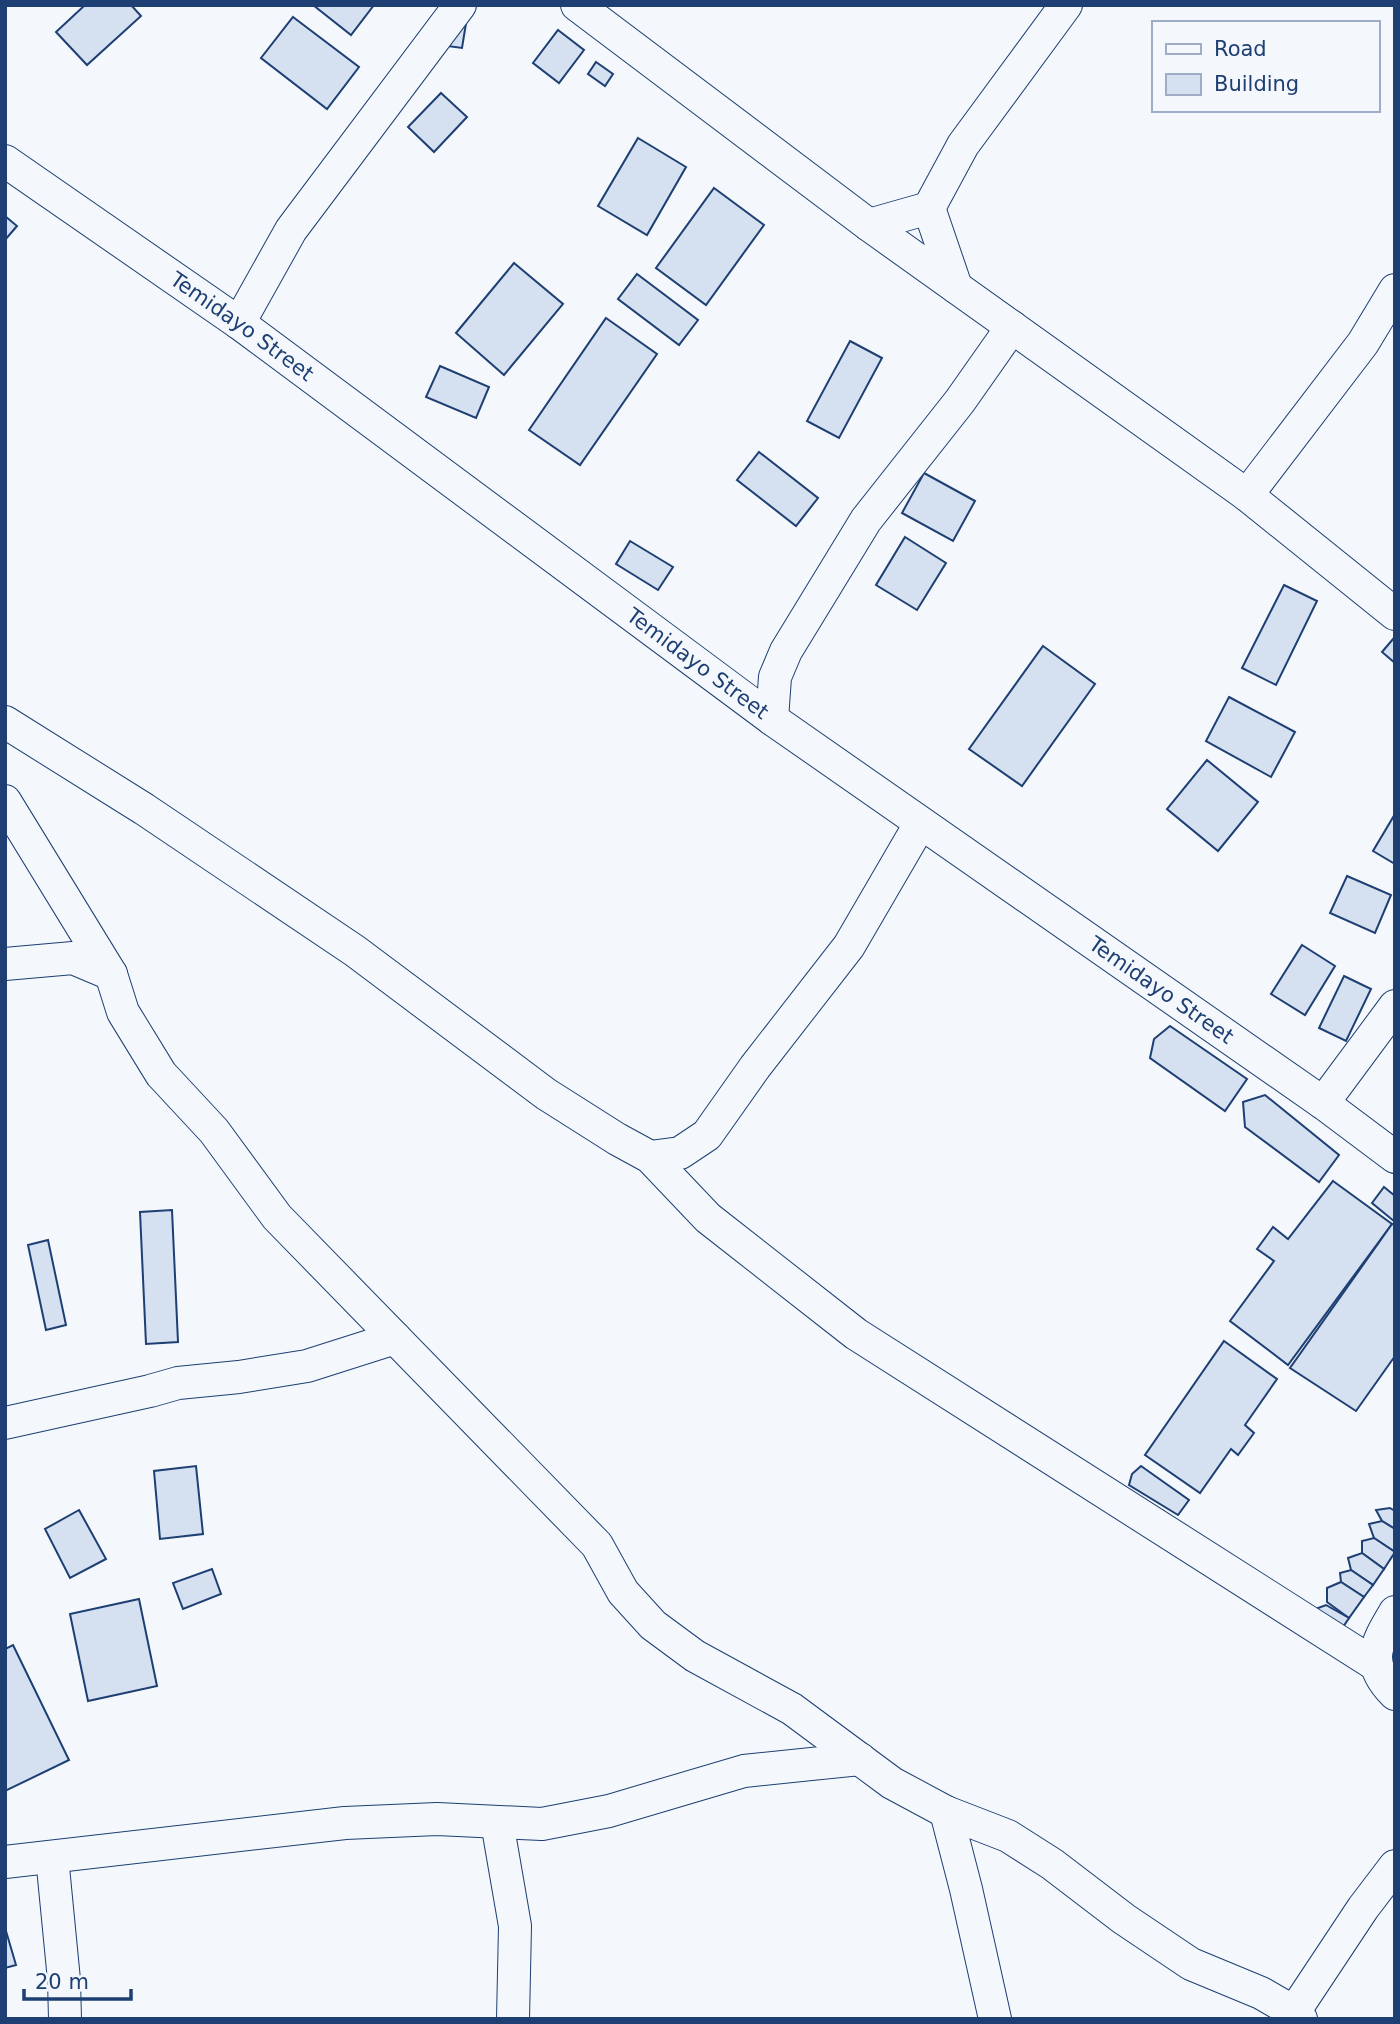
<svg xmlns="http://www.w3.org/2000/svg" width="1400" height="2024" viewBox="0 0 1400 2024" font-family="'DejaVu Sans',sans-serif">
<rect width="100%" height="100%" fill="#f4f7fb"/>
<g fill="#d5e0f0" stroke="#1d3f73" stroke-width="2">
<polygon points="85,5 131,5 141,16 87,65 56,32"/>
<polygon points="313,5 374,5 351,35"/>
<polygon points="469,5 462,48 440,45"/>
<polygon points="293,17 359,67 327,109 261,58"/>
<polygon points="558,30 584,50 559,83 533,63"/>
<polygon points="596,62 613,74 605,86 588,74"/>
<polygon points="441,93 467,117 434,152 408,127"/>
<polygon points="638,138 686,167 647,235 598,206"/>
<polygon points="714,188 764,225 706,305 656,268"/>
<polygon points="5,216 17,226 5,240"/>
<polygon points="514,263 563,304 504,375 456,333"/>
<polygon points="637,274 698,320 679,345 618,299"/>
<polygon points="606,318 657,354 580,465 529,430"/>
<polygon points="850,341 882,358 839,438 807,421"/>
<polygon points="440,366 489,387 476,418 426,397"/>
<polygon points="759,452 818,498 796,526 737,480"/>
<polygon points="924,473 975,501 953,541 902,513"/>
<polygon points="905,537 946,563 917,610 876,585"/>
<polygon points="630,541 673,567 658,590 616,564"/>
<polygon points="1284,585 1317,601 1276,685 1242,668"/>
<polygon points="1393,639 1395,641 1395,663 1382,652"/>
<polygon points="1043,646 1095,684 1022,786 969,749"/>
<polygon points="1229,697 1295,732 1271,777 1206,741"/>
<polygon points="1207,760 1258,802 1218,851 1167,809"/>
<polygon points="1395,814 1395,864 1373,851"/>
<polygon points="1347,876 1391,895 1375,933 1330,913"/>
<polygon points="1302,945 1335,966 1305,1015 1271,994"/>
<polygon points="1344,976 1371,989 1346,1041 1319,1028"/>
<polygon points="1170,1026 1247,1079 1225,1111 1150,1058 1154,1039"/>
<polygon points="1265,1095 1339,1155 1319,1182 1245,1127 1243,1102"/>
<polygon points="1333,1181 1392,1224 1288,1365 1230,1321 1274,1261 1257,1249 1273,1227 1288,1239"/>
<polygon points="1384,1187 1395,1196 1395,1222 1372,1203"/>
<polygon points="172,1210 178,1342 146,1344 140,1212"/>
<polygon points="1392,1224 1395,1225 1395,1356 1356,1411 1290,1368"/>
<polygon points="48,1240 66,1325 46,1330 28,1245"/>
<polygon points="1224,1341 1277,1379 1245,1425 1254,1433 1238,1455 1231,1449 1200,1493 1145,1455"/>
<polygon points="196,1466 203,1534 160,1539 154,1471"/>
<polygon points="1141,1466 1189,1500 1178,1515 1129,1485 1132,1474"/>
<polygon points="1390,1508 1395,1511 1395,1529 1382,1521 1376,1510"/>
<polygon points="79,1510 106,1559 70,1578 45,1529"/>
<polygon points="1382,1521 1395,1529 1395,1552 1374,1538 1369,1524"/>
<polygon points="1374,1538 1395,1552 1384,1569 1362,1553 1362,1541"/>
<polygon points="1362,1553 1384,1569 1373,1585 1351,1570 1348,1558"/>
<polygon points="212,1569 221,1594 183,1609 173,1583"/>
<polygon points="1351,1570 1373,1585 1364,1597 1341,1582 1340,1573"/>
<polygon points="1341,1582 1364,1597 1349,1618 1327,1602 1327,1588"/>
<polygon points="139,1599 157,1686 88,1701 70,1614"/>
<polygon points="1326,1605 1349,1618 1339,1633 1315,1617 1318,1608"/>
<polygon points="13,1645 69,1760 5,1791 5,1649"/>
<polygon points="6,1931 16,1965 5,1968 5,1932"/>
</g>
<g fill="none" stroke-linecap="round" stroke-linejoin="round">
<g stroke="#1d3f73" stroke-width="34">
<g id="street">
<polyline points="577,5 869,225 1247,495 1395,614"/>
<path id="s1" d="M5,161L239,323L772,719L1323,1103L1395,1157"/>
<polyline points="929,208 956,287"/>
<polyline points="869,225 929,208 963,145 1066,5"/>
<polyline points="239,323 291,230 460,5"/>
<polyline points="1247,495 1363,343 1395,290"/>
<polyline points="772,719 775,677 786,651 866,520 960,401 1012,327"/>
<polyline points="5,722 144,809 355,951 546,1094 617,1139 650,1157 708,1218 856,1334 1376,1665"/>
<polyline points="5,801 111,974 123,1012 161,1074 214,1131 277,1217 597,1545 623,1592 653,1625 695,1656 792,1709 892,1783 946,1812 1008,1836 1052,1864 1124,1919 1191,1964 1261,1993 1294,2012 1301,2019"/>
<polyline points="5,964 73,958 111,974"/>
<polyline points="1323,1103 1395,1006"/>
<polyline points="650,1157 680,1153 707,1135 755,1067 849,946 920,824"/>
<polyline points="5,1423 150,1391 178,1383 239,1377 307,1366 395,1338"/>
<path d="M1395,1612C1376,1644 1364,1663 1395,1694"/>
<polyline points="946,1812 966,1889 995,2019"/>
<polyline points="497,1822 515,1926 513,2019"/>
<polyline points="52,1857 64,1980 65,2019"/>
<polyline points="5,1862 345,1823 437,1819 542,1824 609,1811 744,1771 860,1759"/>
<polyline points="1294,2012 1363,1908 1395,1866"/>
</g>
</g>
<use href="#street" stroke="#f4f7fb" stroke-width="32"/>
</g>
<g text-anchor="middle" stroke-width="5" stroke-linejoin="round" paint-order="stroke">
<g font-size="21" fill="#1d3f73" stroke="#f4f7fb">
<text dy="7" stroke="none"><textPath href="#s1" startOffset="289">Temidayo Street</textPath></text>
<text dy="7" stroke="none"><textPath href="#s1" startOffset="856">Temidayo Street</textPath></text>
<text dy="7" stroke="none"><textPath href="#s1" startOffset="1423">Temidayo Street</textPath></text>
</g>
</g>
<rect width="1400" height="2024" fill="none" stroke="#1d3f73" stroke-width="14"/>
<rect x="1152" y="21" width="228" height="91" fill="#f4f7fb" stroke="#9eadc5" stroke-width="2"/>
<rect x="1166" y="44" width="35" height="10" fill="#f4f7fb" stroke="#9eadc5" stroke-width="2"/>
<text x="1214" y="56" font-size="21" fill="#1d3f73">Road</text>
<rect x="1166" y="74" width="35" height="21" fill="#d5e0f0" stroke="#9eadc5" stroke-width="2"/>
<text x="1214" y="91" font-size="21" fill="#1d3f73">Building</text>
<path d="M24 1989v10h107v-10" fill="none" stroke="#1d3f73" stroke-width="3.5"/>
<text x="35" y="1989" font-size="21" fill="#1d3f73" stroke="#f4f7fb" stroke-width="5" paint-order="stroke">20 m</text>
</svg>
